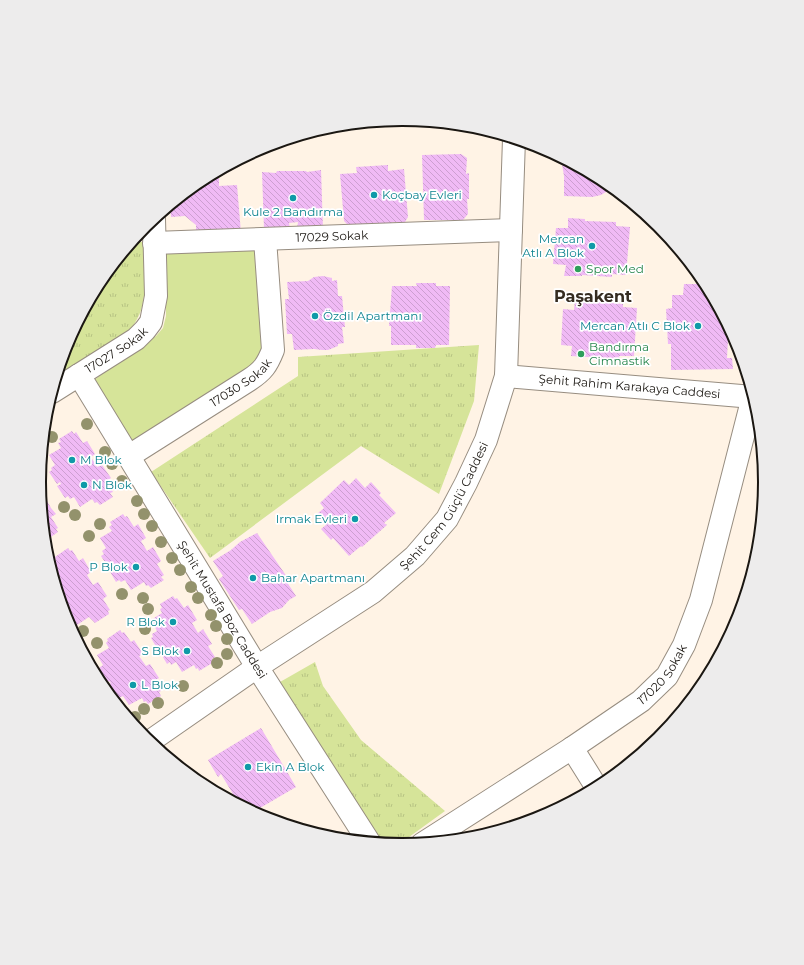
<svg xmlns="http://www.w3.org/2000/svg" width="804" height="965" viewBox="0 0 804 965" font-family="Montserrat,sans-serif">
<defs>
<pattern id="grass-tufts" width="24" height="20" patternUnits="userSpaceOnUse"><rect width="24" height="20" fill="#d6e499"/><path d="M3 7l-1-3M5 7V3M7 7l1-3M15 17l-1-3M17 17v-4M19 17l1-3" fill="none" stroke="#b7c383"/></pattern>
<pattern id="building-back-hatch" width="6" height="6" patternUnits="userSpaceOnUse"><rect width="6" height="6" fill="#f0baf5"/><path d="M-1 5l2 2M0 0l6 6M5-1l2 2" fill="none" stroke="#cd9fd1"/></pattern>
</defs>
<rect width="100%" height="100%" fill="#fff3e5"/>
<g fill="url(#grass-tufts)">
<path d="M132,242H144C144,265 148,291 140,313C137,320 133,326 129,332L57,376L67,343L100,281Z"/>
<polygon points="479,345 474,401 439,494 361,446 210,558 151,472 298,376 298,357"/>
<polygon points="315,662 323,686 361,740 445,811 398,845 380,843 280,682"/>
</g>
<polygon fill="#d6e499" points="259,246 266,347 261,359 131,446 94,380 156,336 163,328 166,316 166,247"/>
<g fill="url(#building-back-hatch)">
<polygon points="461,154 467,158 466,174 469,173 469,199 467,199 468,214 463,220 424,220 422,155"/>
<polygon points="561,158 604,181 615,190 609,190 601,195 592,197 564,196 564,176"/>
<polygon points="388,165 388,171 404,169 408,217 405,222 392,222 392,225 360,228 360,224 348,225 344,221 340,174 357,173 356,167"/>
<polygon points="321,170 323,229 297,229 298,222 289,223 290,229 264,229 262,172 276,173 277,171 306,171 307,172"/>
<polygon points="219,171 219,186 237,185 241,233 196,239 196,225 185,216 171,217 170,206 201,181"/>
<polygon points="568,218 585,219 585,221 616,222 616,226 630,227 626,275 612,274 612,277 582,275 582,276 564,276 566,265 553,264 556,228 568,228"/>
<polygon points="323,276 332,278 332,281 337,280 338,296 342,296 345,327 342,327 344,343 338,344 338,346 328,350 322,350 314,349 294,350 292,334 287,334 285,299 289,299 287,282 308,281 314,277"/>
<polygon points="416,283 436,283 436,286 450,286 449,345 436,345 435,348 416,348 416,345 391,345 391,326 389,326 392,286 417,286"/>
<polygon points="684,284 705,284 722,314 722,322 726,323 730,330 730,340 728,339 727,358 732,358 733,369 671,370 671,344 668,344 666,309 672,308 672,295 683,295"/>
<polygon points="575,299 592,299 592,301 623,304 623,307 637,308 634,356 619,356 620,359 571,356 572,346 561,345 563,309 574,310"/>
<polygon points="72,431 74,434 76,432 83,443 87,441 95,454 91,457 97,467 102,465 111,478 106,481 113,492 110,493 113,497 100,505 97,502 95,503 92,499 80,507 74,497 70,499 68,496 65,498 57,486 61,484 60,482 57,484 49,472 52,470 51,468 55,465 49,455 61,448 58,443 61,442 59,439"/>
<polygon points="356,478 365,488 371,482 381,493 379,495 396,513 384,523 387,525 362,547 361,546 349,556 333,538 331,540 321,529 326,525 316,515 324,508 320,503 344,480 349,485"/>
<polygon points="41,501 43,504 47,501 51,508 56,514 51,517 58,528 56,529 58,532 45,541"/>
<polygon points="123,514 125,517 127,516 134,527 138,524 146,538 141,541 147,551 153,547 161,561 157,564 164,575 161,577 164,580 151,588 148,585 146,586 144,582 131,590 125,580 121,582 119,580 116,582 109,570 113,568 111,565 108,567 101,556 104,554 102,551 106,548 100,538 112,531 109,527 112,525 110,522"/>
<polygon points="257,533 287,577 285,579 296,596 289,600 282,608 270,612 252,624 242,609 239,610 219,579 223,576 213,561 231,550 240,542"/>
<polygon points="68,548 70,551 72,550 79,561 83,558 91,572 87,575 93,585 98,582 107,596 103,599 110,610 108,611 109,614 95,623 89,617 77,625 70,614 67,616 66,614 65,614 51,570 57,566 54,562 56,560 55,557"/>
<polygon points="173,596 175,599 177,598 184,608 188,605 197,620 192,623 198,633 203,629 212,644 208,646 215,657 212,659 214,662 199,671 198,668 196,669 194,665 182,672 176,662 171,665 170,662 167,664 160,652 165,649 163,647 158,650 151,638 153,637 152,634 157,631 151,620 162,613 160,609 162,608 160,604"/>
<polygon points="120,630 122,633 124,632 131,642 134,640 143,654 139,656 146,666 150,664 159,678 154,681 161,691 159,692 161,696 148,704 146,701 144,702 142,698 129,705 123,696 119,698 117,695 113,698 106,686 111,683 109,681 105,684 97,672 101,670 99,668 103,665 97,655 109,648 106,643 108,641 107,639"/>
<polygon points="261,728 296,787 253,812 234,802 233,801 236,799 221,774 218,777 208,760"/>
</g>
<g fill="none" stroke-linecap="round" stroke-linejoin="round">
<g stroke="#978d80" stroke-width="24">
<g id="minor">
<path id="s1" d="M154,243L511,230"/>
<path id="s2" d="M79,375L257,667L369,842"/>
<path id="s3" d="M506,376L753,397"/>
<path id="s4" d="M52,392L136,339L145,330L151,322L156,296L154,219"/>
<path id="s5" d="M129,456L249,380C263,371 267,365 273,350L265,239"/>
<path id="s6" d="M149,742L257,667L373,592L415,556L447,519L466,483L486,440L506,376L514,139"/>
<polyline points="572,748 597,788"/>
<path id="s7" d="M422,844L572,748L641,701L667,676L684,645L701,600L753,397"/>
</g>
</g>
<use href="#minor" stroke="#fff" stroke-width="22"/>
</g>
<g fill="#93926c">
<circle cx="87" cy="424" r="6"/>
<circle cx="52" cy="437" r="6"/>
<circle cx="105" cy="452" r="6"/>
<circle cx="112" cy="464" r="6"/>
<circle cx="122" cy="481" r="6"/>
<circle cx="137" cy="501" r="6"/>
<circle cx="64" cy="507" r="6"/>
<circle cx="144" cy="514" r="6"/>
<circle cx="75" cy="515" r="6"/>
<circle cx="100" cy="524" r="6"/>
<circle cx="152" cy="526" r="6"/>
<circle cx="89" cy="536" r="6"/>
<circle cx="161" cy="542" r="6"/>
<circle cx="172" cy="558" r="6"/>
<circle cx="180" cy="570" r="6"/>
<circle cx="191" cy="587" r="6"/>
<circle cx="122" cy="594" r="6"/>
<circle cx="143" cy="598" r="6"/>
<circle cx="198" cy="598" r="6"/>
<circle cx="148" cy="609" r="6"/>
<circle cx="211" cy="615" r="6"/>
<circle cx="216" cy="626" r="6"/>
<circle cx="145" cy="629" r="6"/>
<circle cx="83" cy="631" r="6"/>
<circle cx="227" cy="639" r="6"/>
<circle cx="97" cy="643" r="6"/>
<circle cx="227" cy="654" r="6"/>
<circle cx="217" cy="663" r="6"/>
<circle cx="183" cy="686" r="6"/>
<circle cx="158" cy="703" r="6"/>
<circle cx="144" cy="709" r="6"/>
<circle cx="135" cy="717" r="6"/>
</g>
<g fill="#0f9aa8" stroke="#fff" stroke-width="1.5">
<circle cx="374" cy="195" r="4"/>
<circle cx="293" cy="198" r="4"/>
<circle cx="592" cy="246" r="4"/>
<circle cx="315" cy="316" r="4"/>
<circle cx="698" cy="326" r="4"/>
<circle cx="72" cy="460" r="4"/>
<circle cx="84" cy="485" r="4"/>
<circle cx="355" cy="519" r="4"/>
<circle cx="136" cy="567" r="4"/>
<circle cx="253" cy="578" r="4"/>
<circle cx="173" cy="622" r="4"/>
<circle cx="187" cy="651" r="4"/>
<circle cx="133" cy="685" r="4"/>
<circle cx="248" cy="767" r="4"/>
</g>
<g fill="#2e9e5b" stroke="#fff" stroke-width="1.5">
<circle cx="578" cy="269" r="4"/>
<circle cx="581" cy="354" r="4"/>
</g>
<g text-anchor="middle" stroke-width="3.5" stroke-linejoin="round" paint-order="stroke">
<g font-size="12" fill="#0d838f" stroke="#fff" text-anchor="start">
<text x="382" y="199">Koçbay Evleri</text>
<text x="293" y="216" text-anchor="middle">Kule 2 Bandırma</text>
<text x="584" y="243" text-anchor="end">Mercan<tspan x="584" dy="14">Atlı A Blok</tspan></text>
<text x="323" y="320">Özdil Apartmanı</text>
<text x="690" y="330" text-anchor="end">Mercan Atlı C Blok</text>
<text x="80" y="464">M Blok</text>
<text x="92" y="489">N Blok</text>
<text x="347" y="523" text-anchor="end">Irmak Evleri</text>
<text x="128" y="571" text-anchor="end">P Blok</text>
<text x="261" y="582">Bahar Apartmanı</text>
<text x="165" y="626" text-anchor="end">R Blok</text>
<text x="179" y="655" text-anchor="end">S Blok</text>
<text x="141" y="689">L Blok</text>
<text x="256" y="771">Ekin A Blok</text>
</g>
<g font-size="12" fill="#1b1712" stroke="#fff">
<text dy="4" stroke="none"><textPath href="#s1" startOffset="178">17029 Sokak</textPath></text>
<text dy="4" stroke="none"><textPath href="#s4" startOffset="77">17027 Sokak</textPath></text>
<text dy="4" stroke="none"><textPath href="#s5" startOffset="134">17030 Sokak</textPath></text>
<text dy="4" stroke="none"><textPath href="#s3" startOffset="124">Şehit Rahim Karakaya Caddesi</textPath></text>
<text dy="4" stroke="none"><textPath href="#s6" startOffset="383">Şehit Cem Güçlü Caddesi</textPath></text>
<text dy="4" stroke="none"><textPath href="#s2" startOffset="275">Şehit Mustafa Boz Caddesi</textPath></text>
<text dy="4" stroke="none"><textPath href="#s7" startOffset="296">17020 Sokak</textPath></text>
</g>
<g font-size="12" fill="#27864d" stroke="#fff" text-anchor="start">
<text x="586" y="273">Spor Med</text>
<text x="589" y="351">Bandırma<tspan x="589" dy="14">Cimnastik</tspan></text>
</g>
<g font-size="16" font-weight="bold" fill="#352c21" stroke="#fff">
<text x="593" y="302">Paşakent</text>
</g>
</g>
<path d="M0 0H804V965H0ZM46 482a356 356 0 1 1 712 0a356 356 0 1 1-712 0Z" fill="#edecec" fill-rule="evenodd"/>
<path fill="none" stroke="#1b1712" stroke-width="2" d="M46 482a356 356 0 1 1 712 0a356 356 0 1 1-712 0Z"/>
</svg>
